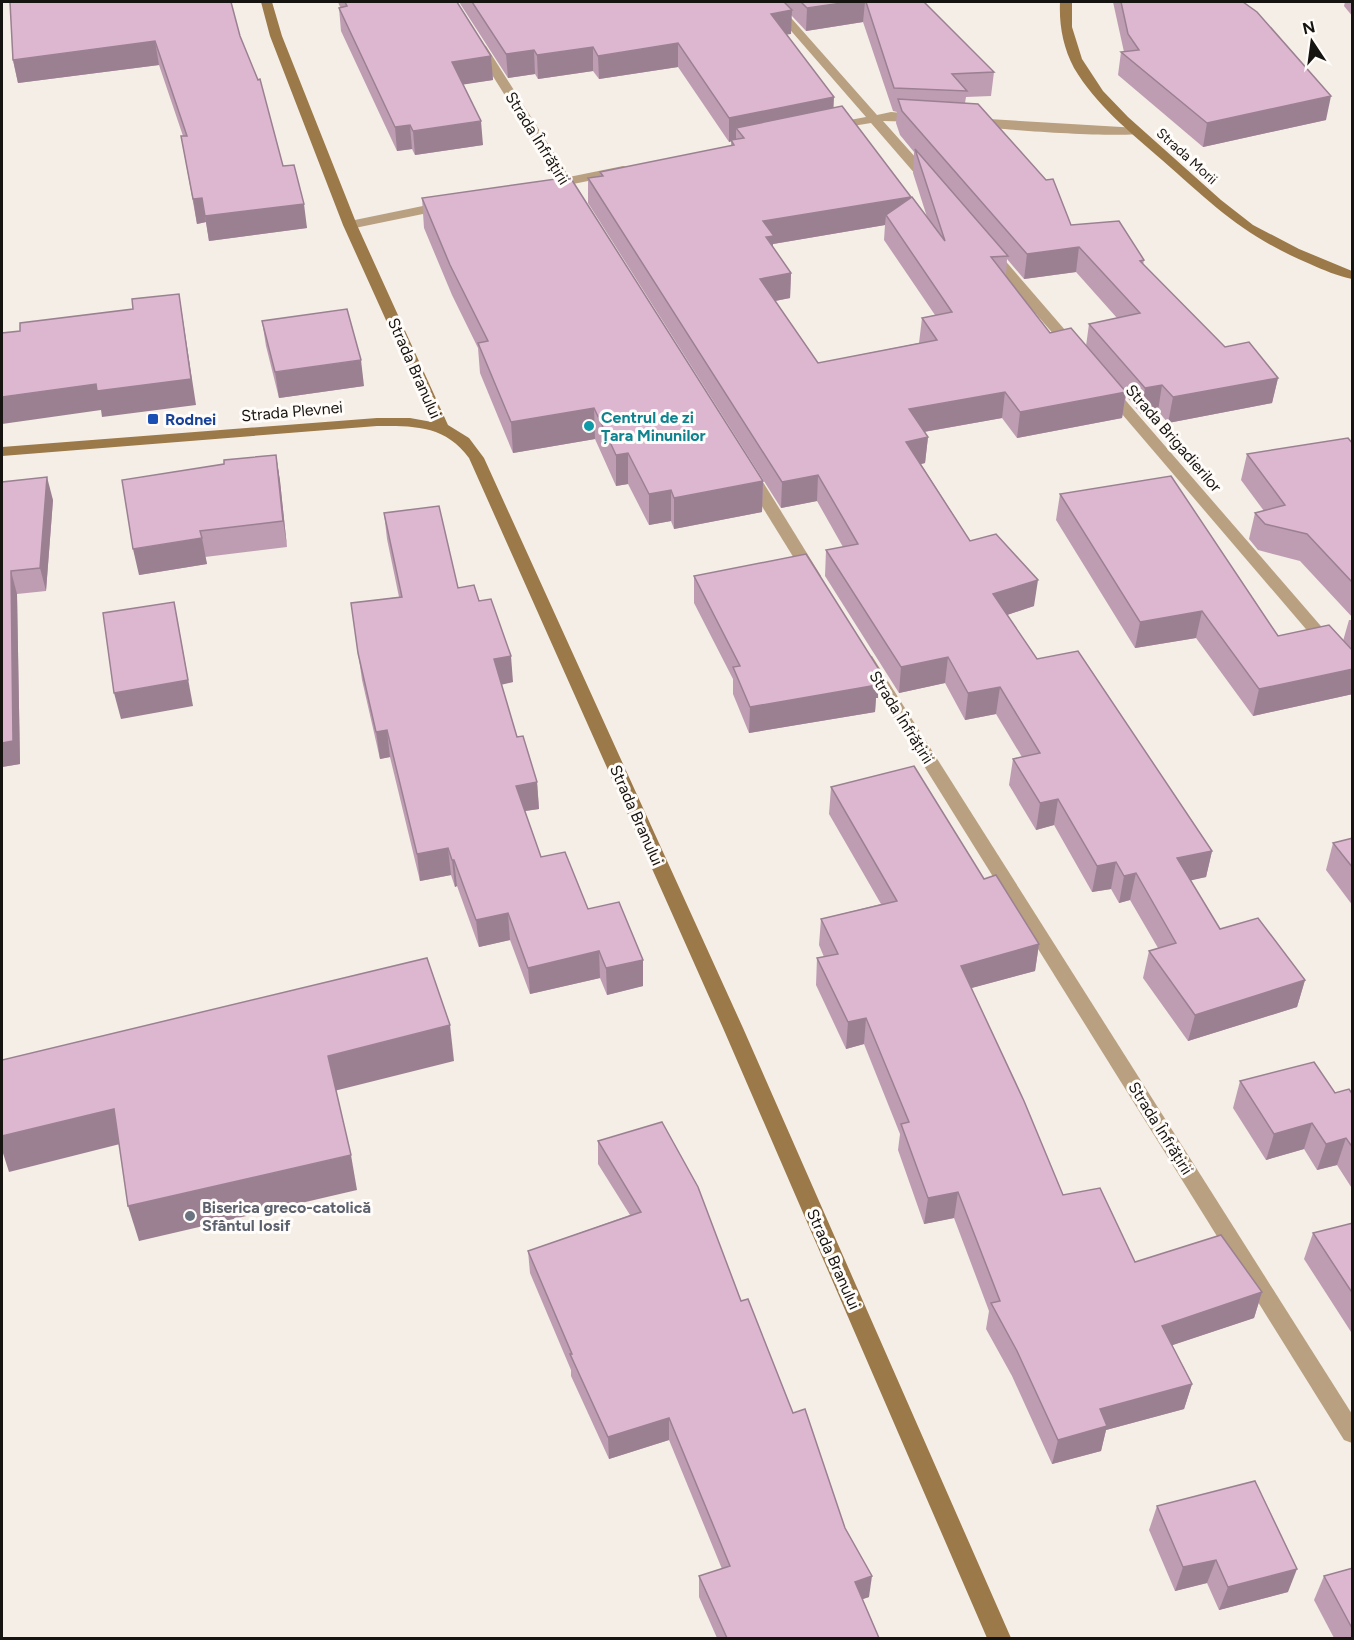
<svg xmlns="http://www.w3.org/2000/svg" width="1354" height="1640" viewBox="0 0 1354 1640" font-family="Figtree,sans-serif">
<rect width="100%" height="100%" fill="#f4eee6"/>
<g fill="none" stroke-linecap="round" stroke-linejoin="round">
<g fill="#b8a080" fill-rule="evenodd">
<polygon points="766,2 777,2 877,115 891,112 925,115 927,118 925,121 921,122 883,121 933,177 934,180 933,183 923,183 871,123 828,130 826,127 828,124 866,117"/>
<polygon points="480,42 486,46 569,177 623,166 628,167 629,170 628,173 573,184 582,197 575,201 570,200 562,187 551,187 550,184 551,181 558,180 474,46"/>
<path d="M972,118L1138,128L1144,132C1136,140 987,129 968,125L966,122Z"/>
<polygon points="447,201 452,202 454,205 452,208 350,229 343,225 350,221"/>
<polygon points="991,249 996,250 1078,345 1080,348 1078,351 1068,351 986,256 984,253"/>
<polygon points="1109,386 1114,387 1352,662 1352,677 1346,676 1104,393 1102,390 1104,387"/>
<polygon points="750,469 758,474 821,576 819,580 813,581 805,576 742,474"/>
<polygon points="866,655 872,656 1352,1414 1352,1443 1344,1440 858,660 860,656"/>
</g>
<g fill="#9b7948" fill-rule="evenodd">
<path d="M261,2H272L282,36L357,225L448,425L469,438L484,458L743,1028L1011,1638H987L723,1028L469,458C445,425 414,426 377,426L2,456V447L377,418H410L432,422L343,225L270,36Z"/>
<path d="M1060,2H1072V27L1082,59L1103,91L1128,117L1221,200L1253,225L1299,249L1352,271V279C1338,276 1323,270 1310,264C1245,237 1213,205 1162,160C1130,132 1096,105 1074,68C1063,47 1059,25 1060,2Z"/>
</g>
</g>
<g fill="#be9db3" fill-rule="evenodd">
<polygon points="10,2 240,36 283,166 307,228 209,241 206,222 197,224 181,136 183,136 159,65 18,83 13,60"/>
<polygon points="338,2 457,2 491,56 493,80 463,84 483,145 415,155 412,149 397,151 341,31 339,8 340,7"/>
<path d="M459,2H924L994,72L991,96L966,97L965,103L1071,225L1144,260L1143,265L1225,347L1278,378L1272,403L1168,423L1158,411L1141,414L1126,396L1122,418L1017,438L1002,418L924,432L928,437L925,463L921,464L970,541L1034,606L1007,615L1037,659L1212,851L1206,877L1190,880L1220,929L1305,980L1297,1007L1188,1041L1143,978L1149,951L1158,948L1130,900L1119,903L1111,889L1092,892L1054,825L1036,830L1009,785L1013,759L1022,757L996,714L965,720L945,683L899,693L825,576L826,550L843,547L817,501L781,508L588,203V178L600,176V172L731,146V141L729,142L678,67L599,79L593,71L538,79L535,74L508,78ZM791,15L806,31L863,22L893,111L897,112L896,123L900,135L914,152L913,173L927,217L834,108L786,34H791ZM885,225L884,240L935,315L922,318L919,343L818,363L775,301L790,298L791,273L773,247V244ZM1007,259L1024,279L1076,272L1117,318L1089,324L1086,346L1050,333L1006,276Z"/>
<polygon points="1113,2 1243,2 1326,120 1203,147 1118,75 1121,52 1124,52"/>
<polygon points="1345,2 1353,2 1353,17 1344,6"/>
<polygon points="422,198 763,481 762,512 674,529 671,521 649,525 628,484 616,486 595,439 513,453 480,373 478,348 452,295 424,228"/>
<polygon points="262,321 364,386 279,398 266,346"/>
<polygon points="1353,444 1353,618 1300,561 1258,550 1249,539 1255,513 1264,511 1241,480 1247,454"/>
<polygon points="276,455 280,481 287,547 205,557 207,564 139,575 224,464"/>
<polygon points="2,482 53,500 46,591 17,594 20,764 2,767"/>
<polygon points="1060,494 1278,636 1343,641 1349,620 1353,620 1353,694 1253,716 1196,638 1135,648 1056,520"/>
<polygon points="384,513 458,588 479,601 513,682 501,684 517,737 537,782 539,809 525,811 541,857 588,909 643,960 643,986 607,995 600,978 530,994 510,940 479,947 457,886 455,887 451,875 420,881 390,757 380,759 362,680 351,603 399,597 387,539"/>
<polygon points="694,576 878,698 876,698 875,712 749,733 733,694 733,679 694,603"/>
<polygon points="831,787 984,879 1039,944 1035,971 971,988 1063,1195 1135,1262 1262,1292 1254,1318 1172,1345 1192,1384 1184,1409 1106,1430 1101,1451 1052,1464 1012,1376 986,1329 989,1311 954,1218 924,1224 898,1150 900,1134 864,1044 846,1049 816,985 817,958 824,957 819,945 821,919 881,904 829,814"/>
<polygon points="1353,838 1353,906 1326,870 1333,843"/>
<polygon points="1240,1081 1353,1095 1353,1190 1337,1165 1317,1170 1304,1149 1266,1160 1233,1108"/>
<polygon points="598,1141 741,1301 845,1528 869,1597 862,1599 879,1638 717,1638 699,1597 699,1576 722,1569 669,1440 609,1459 571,1376 571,1370 530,1273 528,1251 630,1215 598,1164"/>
<polygon points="1353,1223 1353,1335 1304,1259 1313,1233"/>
<polygon points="1157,1506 1288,1592 1219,1610 1207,1583 1175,1591 1149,1530"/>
<polygon points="1353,1568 1353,1638 1334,1638 1314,1600 1324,1576"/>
</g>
<g fill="#9b8092">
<polygon points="849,2 865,2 863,22 806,31 807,8"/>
<polygon points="792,10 791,34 770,37 771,14"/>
<polygon points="155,41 159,65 18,83 13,60"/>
<polygon points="678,43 678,67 599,79 598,56"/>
<polygon points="593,47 593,71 538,79 537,55"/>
<polygon points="534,50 535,74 508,78 506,54"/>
<polygon points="491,56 493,80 454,86 452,62"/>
<polygon points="1331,96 1326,120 1203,147 1207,123"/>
<polygon points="834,97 833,120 736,128 736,140 729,142 729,118"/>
<polygon points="481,121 483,145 415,155 413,131"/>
<polygon points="410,125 412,149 397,151 395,127"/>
<polygon points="911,197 886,215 885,225 773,244 773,261 763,221"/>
<polygon points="202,198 206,222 197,224 193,199"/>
<polygon points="304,204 307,228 209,241 205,216"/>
<polygon points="1079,247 1076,272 1024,279 1027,254"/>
<polygon points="791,273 790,298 759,304 760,279"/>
<polygon points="179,294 196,405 102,417 101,410 2,424 2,397"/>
<polygon points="361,360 364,386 279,398 275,372"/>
<polygon points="1278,378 1272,403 1168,423 1173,397"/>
<polygon points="1162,385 1158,411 1141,414 1145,388"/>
<polygon points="1005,392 1002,418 906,435 909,409"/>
<polygon points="1126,392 1122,418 1017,438 1020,412"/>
<polygon points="594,408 595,439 513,453 511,422"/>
<polygon points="928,437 925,463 904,468 906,442"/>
<polygon points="628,453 628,484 616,486 616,455"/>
<polygon points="276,455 280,481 287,547 283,521"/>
<polygon points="818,475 817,501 781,508 782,482"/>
<polygon points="47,477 53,500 46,591 40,568"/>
<polygon points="763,481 762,512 674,529 674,498"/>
<polygon points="671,490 671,521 649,525 649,494"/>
<polygon points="202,538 207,564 139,575 133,549"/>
<polygon points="11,571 17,594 20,764 2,767 2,743"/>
<polygon points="1038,580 1034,606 989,621 993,594"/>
<polygon points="174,602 193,706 121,719 114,693"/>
<polygon points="1202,611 1196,638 1135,648 1140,622"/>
<polygon points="511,656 513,682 496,686 494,659"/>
<polygon points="948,657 945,683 899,693 901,667"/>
<polygon points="1353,669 1353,694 1253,716 1259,689"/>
<polygon points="880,671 878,698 876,698 875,712 749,733 750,707"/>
<polygon points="1000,687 996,714 965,720 968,693"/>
<polygon points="387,730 390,757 380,759 376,732"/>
<polygon points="537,782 539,809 518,812 516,786"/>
<polygon points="1058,799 1054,825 1036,830 1040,803"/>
<polygon points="448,848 451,875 420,881 417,854"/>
<polygon points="1212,851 1206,877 1171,885 1177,858"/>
<polygon points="452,860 454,860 457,886 455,887"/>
<polygon points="1116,862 1111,889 1092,892 1097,866"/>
<polygon points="1136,873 1130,900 1119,903 1124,876"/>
<polygon points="508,913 510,940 479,947 476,920"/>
<polygon points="1039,944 1035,971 957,992 961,966"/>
<polygon points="599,951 600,978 530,994 528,968"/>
<polygon points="643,960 643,986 607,995 606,968"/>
<polygon points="1305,980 1297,1007 1188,1041 1195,1015"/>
<polygon points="866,1018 864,1044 846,1049 848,1022"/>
<polygon points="450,1025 454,1061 334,1091 328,1056"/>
<polygon points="114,1109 124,1143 9,1172 2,1150 2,1136"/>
<polygon points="1312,1123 1304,1149 1266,1160 1274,1134"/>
<polygon points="1346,1138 1337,1165 1317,1170 1326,1144"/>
<polygon points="351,1155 357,1190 139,1241 128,1206"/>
<polygon points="958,1192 954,1218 924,1224 928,1198"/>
<polygon points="1262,1292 1254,1318 1155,1351 1162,1326"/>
<polygon points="1192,1384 1184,1409 1106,1430 1101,1451 1052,1464 1058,1440 1100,1409"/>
<polygon points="669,1418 669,1440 609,1459 608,1437"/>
<polygon points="1216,1560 1207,1583 1175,1591 1183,1567"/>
<polygon points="1297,1569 1288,1592 1219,1610 1228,1587"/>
<polygon points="872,1576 869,1597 852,1603 855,1582"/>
</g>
<g fill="#ddb7d0" stroke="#9b8092" stroke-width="1.5">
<polygon points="10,2 231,2 240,36 258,80 260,79 283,166 294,165 304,204 205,216 202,198 193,199 181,136 187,136 155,41 13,60"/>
<polygon points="345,2 457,2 491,56 452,62 481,121 413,131 410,125 395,127 339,8 347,6"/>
<polygon points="472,2 784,2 792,10 771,14 834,97 729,118 678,43 598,56 593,47 537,55 534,50 506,54"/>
<polygon points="801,2 849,2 807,8"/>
<polygon points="866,2 924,2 994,72 952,74 967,91 894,88"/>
<polygon points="1121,2 1243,2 1257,12 1331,96 1207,123 1121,52 1139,50 1128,34"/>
<polygon points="898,99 978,104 1046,180 1053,179 1071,225 1119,221 1144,260 1140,261 1225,347 1249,342 1278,378 1173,397 1162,385 1145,388 1089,324 1140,313 1079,247 1027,254 902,111"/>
<polygon points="842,106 911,197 763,221 774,236 766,237 791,273 760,279 818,363 937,340 922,318 952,312 886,215 912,197 945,241 915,149 1008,256 991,257 1050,333 1071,328 1126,392 1020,412 1005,392 909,409 928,437 906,442 970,541 996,534 1038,580 993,594 1037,659 1078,651 1212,851 1177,858 1220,929 1258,918 1305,980 1195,1015 1149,951 1176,943 1136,873 1124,876 1116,862 1097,866 1058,799 1040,803 1013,759 1040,753 1000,687 968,693 948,657 901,667 826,550 858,544 818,475 782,482 588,178 603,176 600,172 734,145 731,140 744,138 736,128"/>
<polygon points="570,177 763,481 674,498 671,490 649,494 628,453 616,455 594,408 511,422 478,343 488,341 450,265 422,198"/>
<polygon points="179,294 191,379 97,391 96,384 2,397 2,333 20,331 20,323 133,309 132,299"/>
<polygon points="347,309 361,360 275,372 262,321"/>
<polygon points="1348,438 1353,444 1353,583 1307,534 1265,524 1255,513 1285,505 1247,454"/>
<polygon points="276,455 283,521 200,531 202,538 133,549 122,480 224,464 224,460"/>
<polygon points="1171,476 1278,636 1329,625 1353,651 1353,669 1259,689 1202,611 1140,622 1060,494"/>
<polygon points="47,477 40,568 11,571 13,741 2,743 2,482"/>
<polygon points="439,506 458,588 474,585 479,601 491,599 511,656 494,659 517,737 523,736 537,782 516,786 541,857 565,852 588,909 619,902 643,960 606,968 599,951 528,968 508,913 476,920 454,860 452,860 448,848 417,854 387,730 376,732 358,653 351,603 402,597 384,513"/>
<polygon points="806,554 880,671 871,673 877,685 750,707 733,667 740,666 694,576"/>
<polygon points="174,602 188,680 114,693 103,613"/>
<polygon points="914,766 984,879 996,875 1039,944 961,966 1024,1101 1063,1195 1100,1188 1135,1262 1221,1235 1262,1292 1162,1326 1192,1384 1100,1409 1107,1426 1058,1440 1017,1351 991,1303 1000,1301 958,1192 928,1198 901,1124 909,1122 866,1018 848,1022 817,958 838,954 821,919 897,901 831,787"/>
<polygon points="1353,838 1353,868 1333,843"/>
<polygon points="427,958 450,1025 328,1056 351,1155 128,1206 114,1109 2,1136 2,1060"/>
<polygon points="1314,1062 1335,1093 1349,1089 1353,1095 1353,1148 1346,1138 1326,1144 1312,1123 1274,1134 1240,1081"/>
<polygon points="662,1122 698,1187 741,1301 748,1299 793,1413 805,1409 845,1528 872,1576 855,1582 879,1638 727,1638 699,1576 730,1566 669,1418 608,1437 570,1354 572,1354 528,1251 641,1212 598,1141"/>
<polygon points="1353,1223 1353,1294 1313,1233"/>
<polygon points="1255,1481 1297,1569 1228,1587 1216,1560 1183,1567 1157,1506"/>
<polygon points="1353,1568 1353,1630 1324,1576"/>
</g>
<rect fill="#1a4fb4" stroke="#fffcf9" stroke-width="2" x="147" y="413" width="12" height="12" rx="3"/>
<circle fill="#0f9aa8" stroke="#fffcf9" stroke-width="2" cx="589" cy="426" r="6"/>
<circle fill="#6b7280" stroke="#fffcf9" stroke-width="2" cx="190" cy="1216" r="6"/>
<g text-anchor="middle" stroke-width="6" stroke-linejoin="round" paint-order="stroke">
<g font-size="14" fill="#161411" stroke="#fffcf9">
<text transform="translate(1187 156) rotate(42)" y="5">Strada Morii</text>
</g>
<g font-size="16" fill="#161411" stroke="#fffcf9">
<text transform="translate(538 138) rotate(58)" y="6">Strada Înfrățirii</text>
<text transform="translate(415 368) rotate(66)" y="6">Strada Branului</text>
<text transform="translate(292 411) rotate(-5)" y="6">Strada Plevnei</text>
<text transform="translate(1174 438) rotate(49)" y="6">Strada Brigadierilor</text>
<text transform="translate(902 717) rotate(58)" y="6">Strada Înfrățirii</text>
<text transform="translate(637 815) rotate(66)" y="6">Strada Branului</text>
<text transform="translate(1161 1128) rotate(58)" y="6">Strada Înfrățirii</text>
<text transform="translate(834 1259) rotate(66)" y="6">Strada Branului</text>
</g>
<g font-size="16" font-weight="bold" fill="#0d838f" stroke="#fffcf9" text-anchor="start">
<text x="601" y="423">Centrul de zi<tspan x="601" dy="18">Țara Minunilor</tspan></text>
</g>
<g font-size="16" font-weight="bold" fill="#164399" stroke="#fffcf9" text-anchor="start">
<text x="165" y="425">Rodnei</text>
</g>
<g font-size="16" font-weight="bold" fill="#5b616d" stroke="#fffcf9" text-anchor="start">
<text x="202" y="1213">Biserica greco-catolică<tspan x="202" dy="18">Sfântul Iosif</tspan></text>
</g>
</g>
<rect width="1354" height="1640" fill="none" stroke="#161411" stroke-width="6"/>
<g transform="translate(1312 42) rotate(347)" stroke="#fffcf9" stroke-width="4.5" paint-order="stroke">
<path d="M0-4.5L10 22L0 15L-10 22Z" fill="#161411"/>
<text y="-9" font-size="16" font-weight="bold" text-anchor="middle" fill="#161411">N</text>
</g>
</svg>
